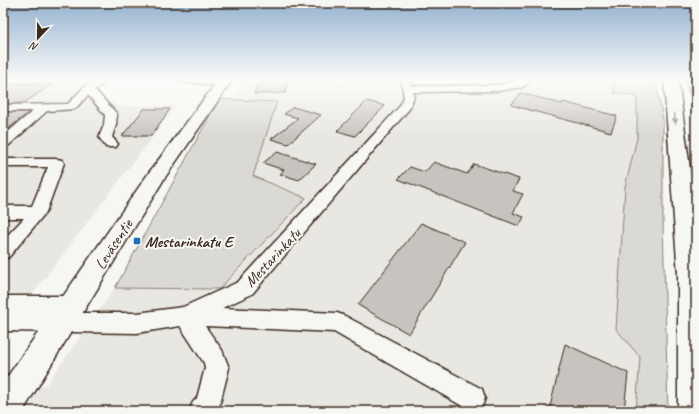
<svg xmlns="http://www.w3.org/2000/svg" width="699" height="414" viewBox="0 0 699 414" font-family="Caveat,sans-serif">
<rect width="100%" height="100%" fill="#f6f6f2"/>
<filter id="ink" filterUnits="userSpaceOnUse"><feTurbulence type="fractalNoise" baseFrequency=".025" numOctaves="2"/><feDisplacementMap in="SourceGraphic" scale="8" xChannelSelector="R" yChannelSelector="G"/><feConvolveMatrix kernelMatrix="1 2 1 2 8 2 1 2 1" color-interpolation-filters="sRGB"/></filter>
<g filter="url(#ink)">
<g fill="#e8e7e2">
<polygon points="3,79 84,79 116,106 176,106 3,333"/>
<polygon points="245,79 538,79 615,81 614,93 637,96 637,138 625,187 616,328 640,357 636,411 3,411 3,388 46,385 115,288 219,289 305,198 253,176 277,102 235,100"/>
</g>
<g fill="#dad9d3" stroke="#8a8278">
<polygon points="538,79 655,79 663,119 663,224 668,411 636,411 640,357 616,329 625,187 637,138 637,96 614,93 615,81 538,80"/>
<polygon points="219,99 277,102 253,176 306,198 219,289 115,288"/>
</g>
<g fill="#c8c3be" stroke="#3b2a1e">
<polygon points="260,79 288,79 285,93 254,94"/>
<polygon points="3,83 52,84 24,103 3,104"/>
<polygon points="521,93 562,104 563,102 617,116 611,132 511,105"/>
<polygon points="367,101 385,106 355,136 337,131"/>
<polygon points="293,107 321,115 288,144 271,139 298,118 284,114"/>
<polygon points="144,109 170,109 151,136 122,136"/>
<polygon points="3,112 29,112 3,133"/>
<polygon points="277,152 316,164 299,180 280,174 284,170 263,163"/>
<polygon points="434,162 467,174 474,164 519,179 513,191 523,194 513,213 524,217 519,226 398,179 410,167 425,172"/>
<polygon points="421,223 465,242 409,334 358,305"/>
<polygon points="565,344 628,373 624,411 549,411"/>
</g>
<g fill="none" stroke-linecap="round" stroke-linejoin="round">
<g stroke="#3b2a1e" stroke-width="3">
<g id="minor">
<polygon points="97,79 109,79 95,90 117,114 116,125 112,137 118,144 116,147 106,147 99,137 104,125 105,115 88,95 75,109 47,111 8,146 3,147 3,136 33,111 3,111 3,105 68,104 84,87"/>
<polygon points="178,79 215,79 228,81 229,83 224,86 183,82"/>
<path d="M401,79H411L412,86C440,86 468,86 495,85C508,84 519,79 531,79L523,87L497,91L413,92L414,97L409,109L252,294L222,308L337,313L345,316L482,389L485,398L482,407L473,410L464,407L334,332L205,326L222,350L229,368L218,411H189L193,402L197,398L205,368L204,363L180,326L137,333L3,331V296H73L80,299L83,305L80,311L77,313H137L183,307L238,282L400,106L404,97Z"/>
<polygon points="3,159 57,159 62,160 64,163 46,212 9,257 3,259 3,240 24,218 3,218 3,206 32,206 48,167 3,167"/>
</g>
</g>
<g stroke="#3b2a1e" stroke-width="3">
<polygon id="major" points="219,79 233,79 164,179 23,411 3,411 3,383 148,174"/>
</g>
<g stroke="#3b2a1e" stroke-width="3">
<g id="highway">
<polygon points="664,79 678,79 696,214 696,411 678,411 678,275"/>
<polygon points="685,79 696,79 696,96 691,95"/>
</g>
</g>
<use href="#minor" fill="#f6f6f2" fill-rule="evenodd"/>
<use href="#major" fill="#f6f6f2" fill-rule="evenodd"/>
<use href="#highway" fill="#f6f6f2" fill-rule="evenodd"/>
</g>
<defs><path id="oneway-solid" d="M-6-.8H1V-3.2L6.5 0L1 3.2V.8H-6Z"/></defs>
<use fill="#989088" href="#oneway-solid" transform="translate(675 118) rotate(84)"/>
</g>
<linearGradient id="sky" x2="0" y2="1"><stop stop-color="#94b2cf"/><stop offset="0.58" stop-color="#fbfbf9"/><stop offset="1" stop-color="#fbfbf9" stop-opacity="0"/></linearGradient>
<rect width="699" height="137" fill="url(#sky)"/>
<rect fill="#1f6fb2" stroke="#f6f6f2" stroke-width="1.5" x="133" y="237" width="8" height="8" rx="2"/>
<g text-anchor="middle" stroke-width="4" stroke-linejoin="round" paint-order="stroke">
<g font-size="16" font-weight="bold" fill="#3b2a1e" stroke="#f6f6f2" text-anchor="start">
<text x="145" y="247">Mestarinkatu E</text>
</g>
<g font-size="16" fill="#3b2a1e" stroke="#f6f6f2">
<text transform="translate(113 244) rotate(-57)" y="6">Leväsentie</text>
<text transform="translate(272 257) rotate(-47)" y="6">Mestarinkatu</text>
</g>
</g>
<rect width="699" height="414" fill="none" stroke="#f6f6f2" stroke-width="16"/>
<rect x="8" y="8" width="683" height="398" fill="none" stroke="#3b2a1e" stroke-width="1.5" filter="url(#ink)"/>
<g transform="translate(38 38) rotate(202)" stroke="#f6f6f2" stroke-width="3" paint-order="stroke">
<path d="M0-3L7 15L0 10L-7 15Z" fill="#3b2a1e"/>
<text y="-6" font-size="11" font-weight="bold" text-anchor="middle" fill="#3b2a1e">N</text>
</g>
</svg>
